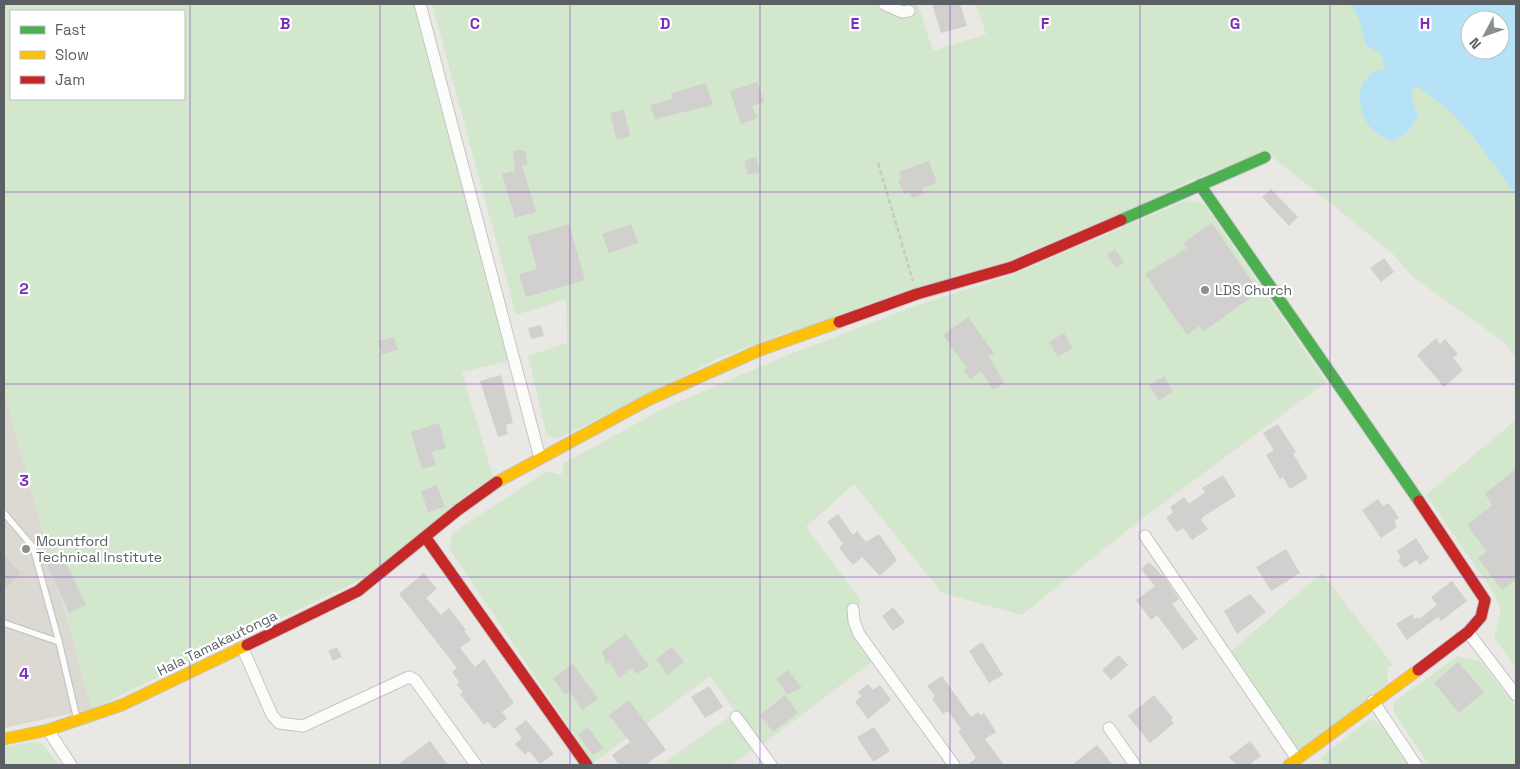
<svg xmlns="http://www.w3.org/2000/svg" width="1520" height="769" viewBox="0 0 1520 769" font-family="'Space Grotesk',sans-serif">
<rect width="100%" height="100%" fill="#eae8e4"/>
<polygon fill="#dcd9d3" points="4,390 92,709 4,728"/>
<g fill="#d3e7cd" fill-rule="evenodd">
<path d="M4,4H414L511,360L462,372L493,476L385,568L92,709L4,390ZM11,11H184V99H11Z"/>
<polygon points="432,4 918,4 933,51 986,34 976,4 1424,4 1516,110 1516,358 1505,343 1414,278 1392,253 1279,162 1268,150 1194,179 1138,206 1010,260 783,334 719,358 558,439 547,435 528,356 567,343 566,299 516,315"/>
<polygon points="1187,200 1204,204 1326,382 1139,521 1022,615 942,593 854,484 806,527 860,599 857,620 879,656 765,743 753,749 731,765 661,765 736,712 710,676 593,763 449,548 452,533 547,471 561,475 564,463 665,408 778,359 912,307 1012,275"/>
<polygon points="1516,420 1516,668 1494,637 1501,610 1492,590 1426,495"/>
<polygon points="1322,573 1393,665 1387,668 1388,682 1309,751 1295,748 1229,653"/>
<polygon points="1458,656 1481,662 1516,707 1516,765 1429,765 1394,712 1394,702"/>
<polygon points="1370,719 1381,724 1408,765 1326,765 1320,758"/>
<polygon points="31,742 42,744 59,765 4,765 4,747"/>
</g>
<path fill="#b6e2f7" fill-rule="evenodd" d="M1350,4H1516V195L1475,139L1450,111L1415,85L1411,96L1418,116L1408,132L1392,141C1369,134 1356,113 1361,88C1362,83 1368,77 1372,72L1385,69L1381,53L1366,46L1359,19ZM1470,20H1500V50H1470Z"/>
<g fill="#d2d0ce">
<polygon points="932,4 960,4 967,26 941,33"/>
<polygon points="757,82 764,102 752,106 757,118 741,124 730,91"/>
<polygon points="706,83 713,105 655,119 650,105 672,99 671,93"/>
<polygon points="624,110 630,136 617,140 610,113"/>
<polygon points="518,150 526,151 527,165 522,165 536,212 515,218 502,174 515,171 513,151"/>
<polygon points="756,157 760,172 748,175 744,161"/>
<polygon points="929,161 937,183 922,188 924,194 912,198 909,192 904,194 898,180 901,179 899,172"/>
<polygon points="1271,189 1298,217 1289,226 1262,197"/>
<polygon points="1212,223 1259,292 1204,331 1200,326 1187,335 1145,274 1187,248 1183,243"/>
<polygon points="569,224 585,280 526,297 519,274 537,269 528,236"/>
<polygon points="631,224 638,243 609,253 602,234"/>
<polygon points="1115,249 1124,263 1116,268 1107,255"/>
<polygon points="1384,258 1394,272 1381,282 1370,268"/>
<polygon points="968,317 994,353 989,356 1004,383 993,390 981,371 970,379 964,370 967,368 943,335"/>
<polygon points="541,325 544,336 531,339 528,328"/>
<polygon points="1064,333 1073,348 1058,357 1049,342"/>
<polygon points="394,337 398,350 382,354 378,341"/>
<polygon points="1436,338 1440,344 1445,339 1458,354 1453,358 1463,370 1444,387 1417,355"/>
<polygon points="501,375 513,423 506,425 508,434 498,437 480,381"/>
<polygon points="1164,376 1173,391 1159,401 1149,385"/>
<polygon points="439,423 446,448 432,452 436,465 422,469 411,432"/>
<polygon points="1278,424 1296,452 1293,454 1308,478 1290,489 1283,477 1280,479 1266,455 1274,450 1263,433"/>
<polygon points="1516,469 1516,579 1502,590 1478,558 1487,551 1467,525 1492,505 1485,494"/>
<polygon points="1223,475 1236,496 1204,516 1201,520 1208,529 1192,540 1183,528 1177,532 1166,518 1173,512 1170,507 1184,497 1189,504 1205,492 1202,488"/>
<polygon points="437,485 445,507 428,512 421,491"/>
<polygon points="1378,499 1383,506 1389,503 1399,518 1394,521 1397,527 1381,538 1362,510"/>
<polygon points="838,514 853,535 857,531 866,542 879,534 897,560 880,576 862,557 853,565 839,548 843,544 827,522"/>
<polygon points="1416,538 1429,558 1420,565 1416,560 1404,568 1398,560 1401,558 1397,551"/>
<polygon points="1286,549 1300,573 1271,591 1256,567"/>
<polygon points="4,555 21,573 4,589"/>
<polygon points="62,555 86,605 69,613 46,562"/>
<polygon points="1149,562 1165,578 1179,599 1172,604 1198,639 1183,650 1157,615 1151,620 1136,600 1155,586 1141,569"/>
<polygon points="424,573 437,589 426,598 441,615 449,608 466,630 464,631 471,640 460,648 475,667 484,659 514,703 502,712 507,719 494,729 488,722 484,725 460,694 463,692 457,685 459,682 452,672 457,668 399,594"/>
<polygon points="1452,581 1467,601 1441,621 1438,617 1407,640 1396,624 1412,614 1415,619 1417,617 1419,619 1437,605 1431,597"/>
<polygon points="1250,594 1266,612 1237,634 1224,611"/>
<polygon points="893,607 905,622 893,631 882,616"/>
<polygon points="626,634 649,666 637,674 632,668 619,678 609,662 606,664 602,651"/>
<polygon points="982,642 1003,675 989,683 969,651"/>
<polygon points="337,647 342,657 333,661 328,651"/>
<polygon points="672,647 684,662 668,675 656,659"/>
<polygon points="1119,655 1128,665 1111,680 1102,670"/>
<polygon points="1458,662 1484,692 1459,713 1434,683"/>
<polygon points="573,664 598,699 582,710 570,692 565,695 553,678"/>
<polygon points="788,670 802,688 787,694 776,679"/>
<polygon points="942,676 971,717 978,712 981,716 984,713 996,732 985,739 1004,765 967,765 976,758 958,731 961,729 948,711 943,714 932,699 935,696 927,686"/>
<polygon points="868,684 873,690 880,685 891,700 868,719 855,702 861,696 858,692"/>
<polygon points="709,686 723,707 705,718 691,697"/>
<polygon points="785,695 798,713 773,732 760,715"/>
<polygon points="1154,695 1173,718 1171,720 1174,723 1150,743 1128,716"/>
<polygon points="629,700 666,750 645,765 619,765 612,755 630,742 609,715"/>
<polygon points="526,720 554,754 540,764 529,751 525,755 515,744 522,738 515,729"/>
<polygon points="588,727 603,748 593,755 578,735"/>
<polygon points="874,727 890,751 873,762 857,737"/>
<polygon points="430,741 448,765 397,765"/>
<polygon points="1250,741 1261,756 1249,765 1236,765 1229,757"/>
<polygon points="1097,745 1113,765 1072,765"/>
</g>
<g fill="none" stroke-linecap="round" stroke-linejoin="round">
<g stroke="#c5c5c4" stroke-width="8">
<g id="lane">
<polyline points="4,513 33,547 59,642 77,719"/>
<polyline points="4,623 59,642"/>
</g>
</g>
<g stroke="#c5c5c4" stroke-width="13">
<g id="street">
<polyline points="420,4 540,458"/>
<polyline points="884,4 902,12 909,11"/>
<polyline points="1145,536 1297,759"/>
<polyline points="853,609 854,621 859,634 954,765"/>
<polyline points="1468,632 1516,695"/>
<polyline points="242,647 272,715 279,723 303,726 409,677 415,680 476,765"/>
<polyline points="1373,701 1416,765"/>
<polyline points="736,717 771,765"/>
<polyline points="1109,728 1135,765"/>
<polyline points="48,730 71,765"/>
</g>
</g>
<g stroke="#c5c6c5" stroke-width="13">
<g id="fast">
<polyline points="1200,185 1419,501"/>
<polyline points="1121,220 1265,157"/>
</g>
</g>
<g stroke="#c5c6c5" stroke-width="13">
<g id="slow">
<polyline points="497,482 648,400 760,350 839,322"/>
<polyline points="4,739 48,730 122,705 247,645"/>
<polyline points="1289,765 1418,670"/>
</g>
</g>
<g stroke="#c5c6c5" stroke-width="13">
<g id="jam">
<polyline points="839,322 917,294 1012,267 1121,220"/>
<polyline points="426,538 587,765"/>
<polyline points="247,645 358,591 458,510 497,482"/>
<polyline points="1418,670 1468,632 1481,617 1485,600 1419,501"/>
</g>
</g>
<polyline stroke="#c5cbc7" stroke-width="2.5" stroke-dasharray="5 2.5" stroke-linecap="butt" points="878,163 913,281"/>
<use href="#lane" stroke="#fcfcfb" stroke-width="5.5"/>
<use href="#street" stroke="#fcfcfb" stroke-width="11"/>
<use href="#fast" stroke="#4caf50" stroke-width="11"/>
<use href="#slow" stroke="#ffc107" stroke-width="11"/>
<use href="#jam" stroke="#c62828" stroke-width="11"/>
</g>
<path fill="none" stroke="#7b2cbf" stroke-width="1" stroke-opacity="0.55" d="M190,4V765M380,4V765M570,4V765M760,4V765M950,4V765M1140,4V765M1330,4V765M4,192H1516M4,384H1516M4,577H1516"/>
<g fill="#8c8f90" stroke="#fff" stroke-width="2">
<circle cx="1205" cy="290" r="5"/>
<circle cx="26" cy="549" r="5"/>
</g>
<g text-anchor="middle" stroke-width="4.5" stroke-linejoin="round" paint-order="stroke">
<g font-size="14" fill="#595f63" stroke="#fff" text-anchor="start">
<text x="1215" y="295">LDS Church</text>
<text x="36" y="546">Mountford<tspan x="36" dy="16">Technical Institute</tspan></text>
</g>
<g font-size="14" fill="#595f63" stroke="#fff">
<text transform="translate(217 643) rotate(-26)" y="5">Hala Tamakautonga</text>
</g>
</g>
<g font-size="16" text-anchor="middle" font-weight="bold" fill="#7b2cbf" stroke="#fff" stroke-width="4.5" stroke-linejoin="round" paint-order="stroke">
<text x="285" y="29">B</text>
<text x="475" y="29">C</text>
<text x="665" y="29">D</text>
<text x="855" y="29">E</text>
<text x="1045" y="29">F</text>
<text x="1235" y="29">G</text>
<text x="1425" y="29">H</text>
<text x="24" y="294">2</text>
<text x="24" y="486">3</text>
<text x="24" y="679">4</text>
</g>
<rect width="1520" height="769" fill="none" stroke="#595f63" stroke-width="10"/>
<rect x="10" y="10" width="175" height="90" fill="#ffffff" stroke="#bdbfc1"/>
<rect x="20" y="26" width="25" height="8" fill="#4caf50" stroke="#bdbfc1"/>
<text x="55" y="35" font-size="15" fill="#595f63">Fast</text>
<rect x="20" y="51" width="25" height="8" fill="#ffc107" stroke="#bdbfc1"/>
<text x="55" y="60" font-size="15" fill="#595f63">Slow</text>
<rect x="20" y="76" width="25" height="8" fill="#c62828" stroke="#bdbfc1"/>
<text x="55" y="85" font-size="15" fill="#595f63">Jam</text>
<g transform="translate(1485 35) rotate(229)"><circle r="24" fill="#ffffff" stroke="#bdbfc1"/>
<path d="M0-4L9 19L0 12L-9 19Z" fill="#8c8f90"/>
<text y="-8" font-size="14" font-weight="bold" text-anchor="middle" fill="#595f63">N</text>
</g>
</svg>
